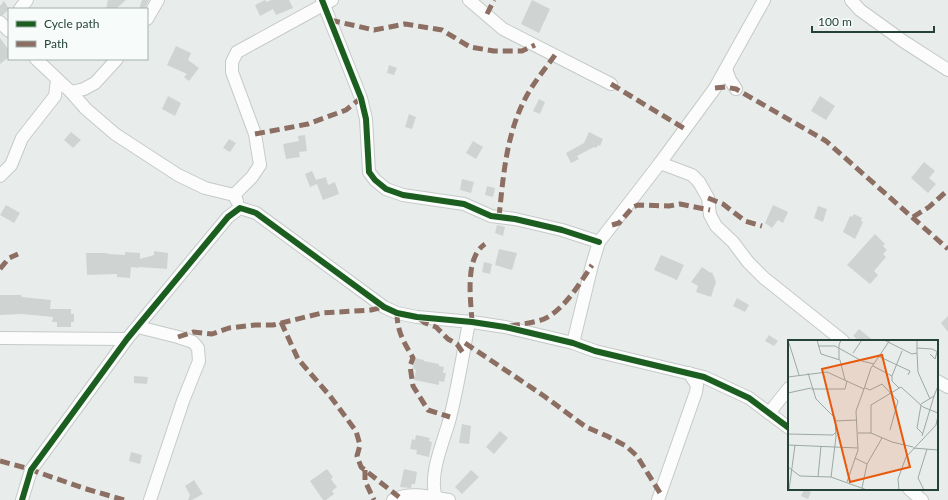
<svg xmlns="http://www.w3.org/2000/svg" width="948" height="500" viewBox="0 0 948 500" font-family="Lato,sans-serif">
<rect width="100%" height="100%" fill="#e8edeb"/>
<g fill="#cfd4d2">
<polygon points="108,0 126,0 116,9 106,9"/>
<polygon points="142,0 149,0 144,9 139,9"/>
<polygon points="265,0 267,2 271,0 289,0 293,8 276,15 273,9 260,16 255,5"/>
<polygon points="532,0 550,9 539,33 521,24"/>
<polygon points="4,1 9,9 3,15 0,15 0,6"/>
<polygon points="0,38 9,50 9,57 0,64"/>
<polygon points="176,46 191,53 188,60 199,68 189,81 184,77 187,74 167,65"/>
<polygon points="389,65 397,68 394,75 387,73"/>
<polygon points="168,96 181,103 175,116 162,109"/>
<polygon points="820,96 835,106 826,120 811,111"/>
<polygon points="539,99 545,102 540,114 533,111"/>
<polygon points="409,114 416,117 412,129 405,127"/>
<polygon points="71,132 81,140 73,148 64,140"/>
<polygon points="589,132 603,139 600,146 598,145 596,148 594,147 577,156 579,159 571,163 566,153 584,143"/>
<polygon points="305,135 307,151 299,152 300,157 286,159 283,144 299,141 298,136"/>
<polygon points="229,139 236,143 230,152 223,148"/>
<polygon points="473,141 483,147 476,159 466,153"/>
<polygon points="924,162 935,171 929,178 936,184 928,193 911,178"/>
<polygon points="312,171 316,180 326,177 328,185 335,182 339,194 323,200 317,184 310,187 305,174"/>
<polygon points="462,179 474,182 471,193 460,190"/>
<polygon points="487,186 495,188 493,197 485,195"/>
<polygon points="6,205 20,213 14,223 0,215"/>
<polygon points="773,205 788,212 783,223 778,220 772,228 765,223"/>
<polygon points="818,206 827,209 823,222 814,218"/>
<polygon points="854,214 862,218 861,221 863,222 855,239 843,232 850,216 852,217"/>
<polygon points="497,225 505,227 503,236 495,233"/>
<polygon points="875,234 885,244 883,246 887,250 883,254 886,257 874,271 878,275 870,284 847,265"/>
<polygon points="499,249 517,253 512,270 495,265"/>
<polygon points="154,251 168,253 167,269 139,267 139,268 131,267 130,278 117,277 117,274 87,275 86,253 107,253 108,254 125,255 125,252 140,253 140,259 154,255"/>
<polygon points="661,255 684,265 677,280 654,270"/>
<polygon points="484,262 492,264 490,274 482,272"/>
<polygon points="702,267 711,273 712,272 716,282 711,297 696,292 698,286 691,282"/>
<polygon points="0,295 21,295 22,297 51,300 50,309 71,309 71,314 74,314 74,322 71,322 71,327 57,327 57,322 52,322 53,317 22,314 0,315"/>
<polygon points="737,298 749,305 745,312 733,306"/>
<polygon points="948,316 948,332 941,323"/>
<polygon points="859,329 874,341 853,341 856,338 853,336"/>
<polygon points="769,335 778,341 774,346 765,341"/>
<polygon points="415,358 424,360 424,361 439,364 439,366 444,367 443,373 446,373 444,382 439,381 439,385 414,380 416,370 413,369"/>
<polygon points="134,376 148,377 147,384 134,383"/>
<polygon points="462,424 471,426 469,444 459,443"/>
<polygon points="500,431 508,438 494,454 486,447"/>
<polygon points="416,435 430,438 429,441 432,442 429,457 416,454 417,450 410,449 412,439 415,440"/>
<polygon points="131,452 142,455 140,464 129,461"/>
<polygon points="327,469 333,477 331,479 337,487 332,491 334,494 326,500 323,500 310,481"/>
<polygon points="404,469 417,472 415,484 412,484 411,488 400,487"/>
<polygon points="471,470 479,477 462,494 455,487"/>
<polygon points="194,480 203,494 192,500 188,500 190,495 185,486"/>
<polygon points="804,489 811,492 808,499 801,496"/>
</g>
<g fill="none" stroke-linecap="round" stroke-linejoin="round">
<g stroke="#c5cac8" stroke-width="14">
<g id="minor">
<polyline points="322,0 361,98 366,119 369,172 375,180 386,189 403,195 464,204 491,216 515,219 562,230 599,242"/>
<polyline points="469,0 503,29 611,84"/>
<polyline points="851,0 860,10 903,41 948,70"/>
<polyline points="20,9 27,0"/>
<polyline points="147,19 158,0"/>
<polyline points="0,22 9,31"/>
<polyline points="36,59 71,92 86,109 115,134 178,175 205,188 234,195 237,201"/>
<polyline points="726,69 730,80 736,89"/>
<polyline points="71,92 84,89 95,83 117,59"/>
<polyline points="660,163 692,175 699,182 708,198 710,215 716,226 733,242 748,262 764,278 843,341"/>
<polyline points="0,176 11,165 22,138 55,96 57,80"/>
<polyline points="234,195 252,177 260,165 255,134 232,72 232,62 237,52 332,0"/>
<polyline points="138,327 178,337 193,342 198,348 199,361 183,401 150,500"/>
<polyline points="0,338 127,339"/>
<polyline points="573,343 592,265 599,242 660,163 715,88 764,0"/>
<polyline points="937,381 948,387"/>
<polyline points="769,413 789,388"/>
<polyline points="909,489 922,500"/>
<path d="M436,498C428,474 444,441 450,418C458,386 463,354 469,322"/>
<polyline points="22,500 31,470 127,339 228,217 240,208 256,213 384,307 397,313 417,317 472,322 505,327 573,343 595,351 704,377 749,398 789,428"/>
<path d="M393,500C410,491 431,497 449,500"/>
<polyline points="658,500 696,392 697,385 689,373"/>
</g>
</g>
<use href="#minor" stroke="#fcfcfc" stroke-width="12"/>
<g stroke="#8d6e63" stroke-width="5" stroke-dasharray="10 5" stroke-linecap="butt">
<polyline points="487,14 494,0"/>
<polyline points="330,20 374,30 405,24 442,30 470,47 494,51 522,51 535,45"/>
<polyline points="611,84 685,129"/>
<polyline points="715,88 725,87 736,89 826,141 948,249"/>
<polyline points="255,134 308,124 346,110 361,98"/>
<polyline points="708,198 723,204 745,221 762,226"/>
<path d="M499,217C503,179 506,136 524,101C531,86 545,69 555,55"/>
<polyline points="913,217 929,207 948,190"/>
<polyline points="612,225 619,223 633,207 638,205 669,206 680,204 710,210"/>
<polyline points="0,269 9,258 18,254"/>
<path d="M397,313C397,332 404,342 413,358L410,366L413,386L428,410L450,417"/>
<polyline points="420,319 425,323 436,327 448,339 457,344 463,353"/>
<polyline points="281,322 298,359 330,396 356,431 360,445 357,456 361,467 399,497"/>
<path d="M472,322C471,300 464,258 485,244"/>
<path d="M510,326C520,324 534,323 544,319C564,310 580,283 592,265"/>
<polyline points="178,337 193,332 212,334 229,328 255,325 273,325 322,313 371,310 384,307"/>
<polyline points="465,343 544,396 586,427 607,436 626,446 637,456 660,493"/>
<polyline points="0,461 26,468 83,488 124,500"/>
<polyline points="365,470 365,481 374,500"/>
</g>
<g stroke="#f7fbf9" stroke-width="8">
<g id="cycleway">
<polyline points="322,0 361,98 366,119 369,172 375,180 386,189 403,195 464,204 491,216 515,219 562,230 599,242"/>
<polyline points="22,500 31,470 127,339 228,217 240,208 256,213 384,307 397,313 417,317 472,322 505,327 573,343 595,351 704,377 749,398 789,428"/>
</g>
</g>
<use href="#cycleway" stroke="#1b5e20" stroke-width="6"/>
</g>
<g transform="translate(788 340)">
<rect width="150" height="150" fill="#e8edeb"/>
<path fill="none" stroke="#9aa9a4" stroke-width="1" d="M29,0L33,14L52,20L57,40M96,0L124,14L129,13V0M1,3L11,35M30,6H47L74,21L86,24M129,8L144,9L150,12M65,13L74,0M129,13L130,32L142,59M142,14L147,19L149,12M90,16L122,31L120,35M51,19V5L53,0M85,26L104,36M20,33L28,59L47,78L48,97L43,137M0,37L39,32L76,49L68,71L70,110L59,142M77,48L82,50L94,44L110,61L102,90M111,48L104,41V36L114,11M23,49H57L59,41M76,49L83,28L102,0M0,53L23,48M133,64L146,56L150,46M133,65L129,88L135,94M47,81L69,80M70,93H83L104,102L125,107M83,93V65L113,47L135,67L150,73M0,94L45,95L48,92M134,96L146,56M0,105L70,108M125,108L150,110M67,118L79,124M0,127L12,136L43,137L79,150M30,137L33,106M74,148L79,124L94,98M1,150L7,105M111,150L110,139L118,117L148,85L150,76M136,150L130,138L139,109"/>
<path fill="#e8590c" fill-opacity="0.15" stroke="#e8590c" stroke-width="2" d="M94,15L122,127L62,142L34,29Z"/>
<rect width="150" height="150" fill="none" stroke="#24423a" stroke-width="2"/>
</g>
<rect x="8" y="8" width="140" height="52" fill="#f7fbf9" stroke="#a3b1ad"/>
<rect x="16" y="21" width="20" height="6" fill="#1b5e20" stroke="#a3b1ad"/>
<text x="44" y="28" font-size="12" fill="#24423a">Cycle path</text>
<rect x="16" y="41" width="20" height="6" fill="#8d6e63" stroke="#a3b1ad"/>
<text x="44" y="48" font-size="12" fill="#24423a">Path</text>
<path d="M812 26v6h122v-6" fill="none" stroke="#24423a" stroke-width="2"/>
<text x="818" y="26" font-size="12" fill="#24423a" stroke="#f7fbf9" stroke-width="3" paint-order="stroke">100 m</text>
</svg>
